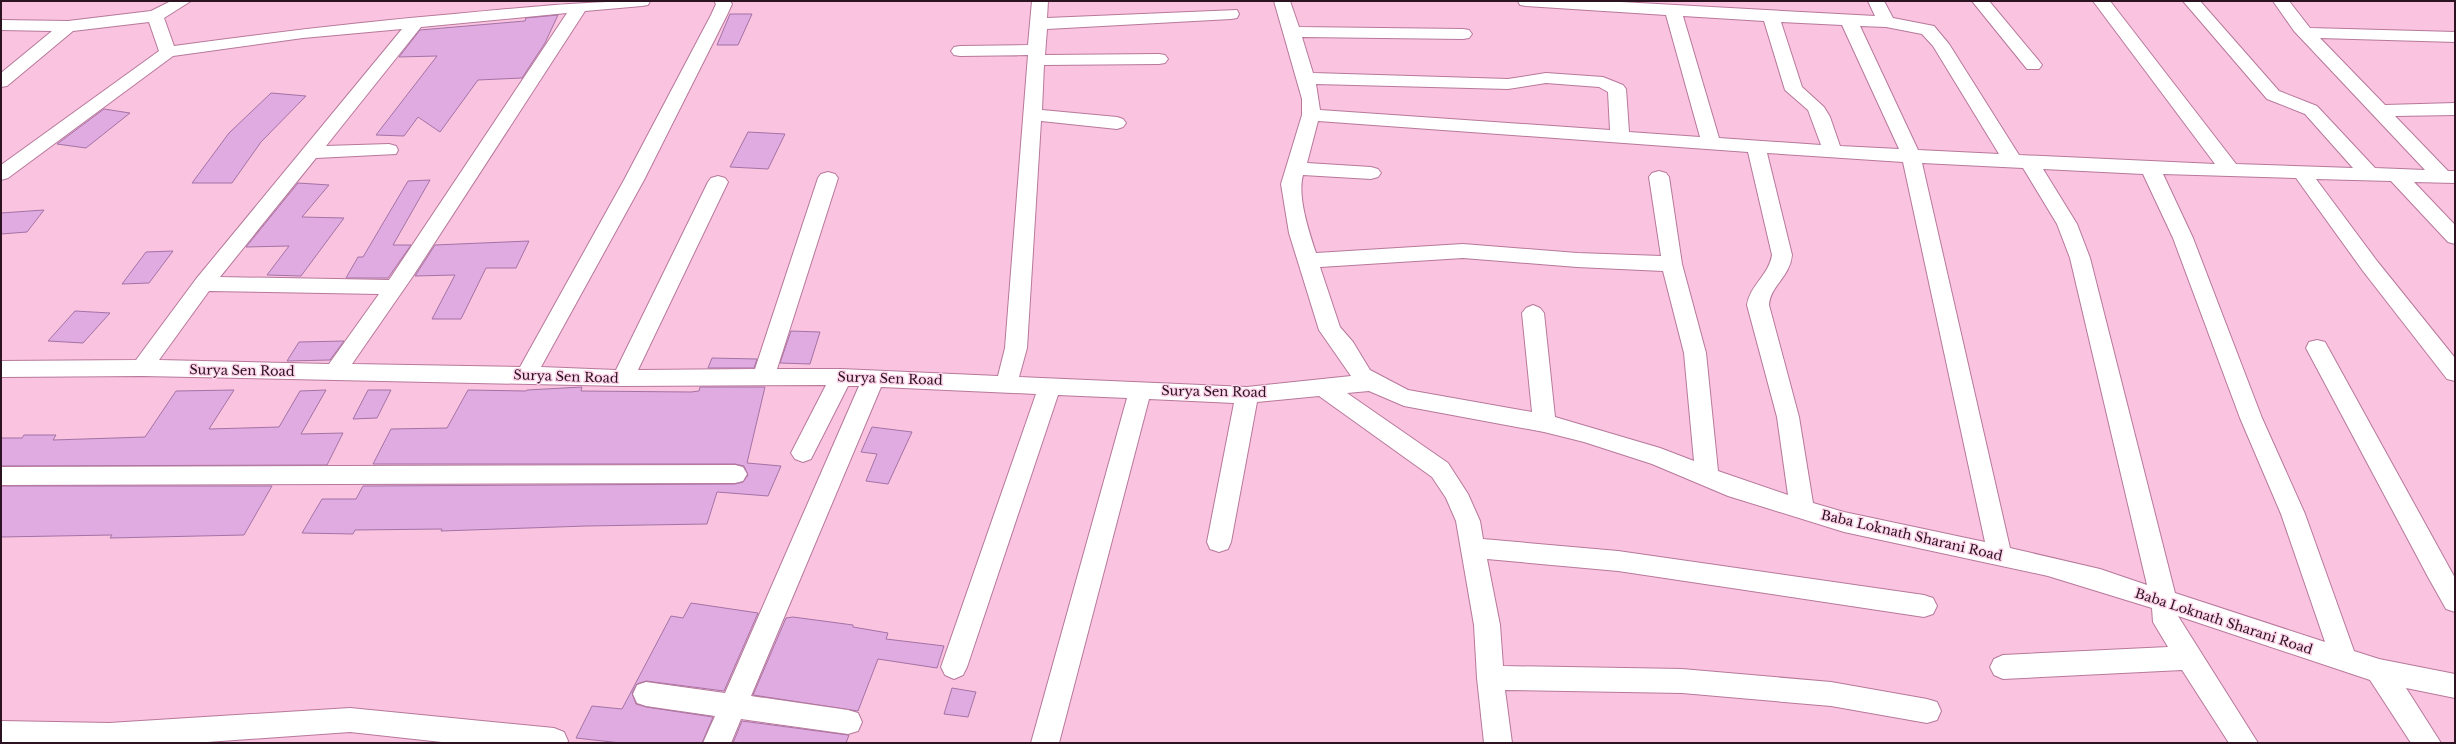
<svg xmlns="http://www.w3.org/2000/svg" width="2456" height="744" viewBox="0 0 2456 744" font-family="'Libre Baskerville',serif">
<rect width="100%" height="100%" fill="#fac3e0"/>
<g fill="#dfabe0" stroke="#a473a5">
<polygon points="730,14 752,14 738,45 717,45"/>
<polygon points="558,15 545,43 522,78 478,80 440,132 418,117 404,136 376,135 437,56 399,57 420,30 525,21 526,18"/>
<polygon points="271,93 306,96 261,142 232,183 192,183 229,133"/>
<polygon points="104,109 130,113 86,148 57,144"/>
<polygon points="748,132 785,134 768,169 730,167"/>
<polygon points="430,180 393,245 411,245 388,278 346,278 358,257 363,257 408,181"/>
<polygon points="298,183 329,185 302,217 344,218 301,276 267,275 289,246 246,247"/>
<polygon points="44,210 27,232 1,234 1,213"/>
<polygon points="529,241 516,268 486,268 461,319 432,319 455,275 415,276 435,245"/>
<polygon points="173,251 149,283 122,284 146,252"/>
<polygon points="75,311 110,313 83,343 48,341"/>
<polygon points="791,331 820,332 810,364 780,363"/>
<polygon points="344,341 330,360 287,361 299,342"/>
<polygon points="712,358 757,359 754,368 708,368"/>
<polygon points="582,387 581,391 691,392 699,391 700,387 765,387 747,463 781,466 768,496 717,492 707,524 586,526 441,531 442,529 355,530 353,534 302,533 322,499 356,499 363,486 735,484 743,482 748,475 744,466 735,464 373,464 391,429 447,428 468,390 526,391 527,390"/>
<polygon points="234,390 209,429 279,427 300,391 326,390 301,434 343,433 327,465 1,466 1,438 22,438 24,435 56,435 53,440 145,437 176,391"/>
<polygon points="368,390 391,390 377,418 353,419"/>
<polygon points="872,427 912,432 888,484 866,481 877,454 861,452"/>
<polygon points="1,486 272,486 244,535 110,538 112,535 1,537"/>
<polygon points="691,603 758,613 724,691 646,681 637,684 632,693 636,704 646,707 713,717 702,743 621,743 576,738 592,706 622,709 671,616 683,618"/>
<polygon points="793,617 853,625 853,627 888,633 886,639 944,646 937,668 878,659 858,711 753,695 786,618"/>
<polygon points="952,688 976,692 968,717 944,714"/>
<polygon points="742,721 848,735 849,735 846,743 733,743"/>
</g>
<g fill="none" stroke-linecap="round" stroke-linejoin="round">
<g stroke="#b7789b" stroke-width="2">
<g id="minor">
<path d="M171,1H191L164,18L174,46C268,33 361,22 454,14C520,8 584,1 650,1L648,5L642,6L585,11L413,276L352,364L520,367L624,180L711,15L716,4L714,1H730L732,4L727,15L644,180L541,367L616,370L708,182L711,178L718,176L725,178L728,182L638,370L755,369L818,178L821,174L828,172L835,174L838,178L777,369H841L998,376L1005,348L1028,55L960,56L954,55L951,51L954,47L960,46L1028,45L1032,1H1048L1047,18L1237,10L1239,14L1237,18L1231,19L1047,29L1045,55L1159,54L1165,55L1168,59L1165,63L1159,64L1044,65L1042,110L1117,117L1123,119L1126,123L1123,127L1117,129L1041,121L1027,348L1019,377L1247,387L1351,376L1319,330L1289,233L1281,184L1302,115V99L1274,1H1290L1299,27L1463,29L1469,30L1472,34L1469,38L1463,39L1302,37L1313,73L1508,79L1546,73L1603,77L1623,85L1626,89L1629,132L1700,137L1666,15L1526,6L1520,5L1518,1H1603L1875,16L1868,1H1884L1893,18L1934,26L1949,44L2019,155L2215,164L2093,1H2110L2236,164L2353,168L2305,114L2267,99L2183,1H2200L2279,91L2317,106L2375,168L2425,170L2294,31L2273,1H2289L2310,28L2455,32V42L2320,38L2385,105L2455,103V115L2395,116L2448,171H2455V183L2414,182L2455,225V244L2448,242L2391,181L2316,179L2377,261L2455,358V381L2447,379L2363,271L2296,178L2163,174L2193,238L2262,418L2305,514L2354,651L2379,659L2455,674V698L2406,688L2441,743H2411L2370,680L2178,616L2258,743H2229L2182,670L2003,679L1994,675L1990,667L1994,659L2003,655L2168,647L2153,622L2152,608L2048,576L1844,532L1728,496L1652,464L1584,442L1544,432L1404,406L1369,391L1347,393L1448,463L1468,494L1480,521L1483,539L1618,551L1924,595L1933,598L1937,606L1933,614L1924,617L1618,571L1487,559L1500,625L1503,666L1682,669L1831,682L1927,699L1937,702L1941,711L1937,720L1927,723L1831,706L1682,693L1505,690L1512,743H1484L1477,678L1474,625L1456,521L1446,498L1432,477L1319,396L1257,402L1231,542L1228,549L1219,552L1210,549L1207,542L1234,403L1149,399L1059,743H1031L1127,398L1058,395L967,667L963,675L954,679L945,675L941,667L1036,394L881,387L751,696L848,710L858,713L862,722L858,731L848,734L741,719L731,743H703L715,716L646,706L637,703L633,694L637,685L646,682L725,693L859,386H848L811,459L803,462L795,459L791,453L826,385L623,386L142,376L1,377V361L136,360L196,279L402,29L303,38L173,56L8,178L1,180V165L159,51L149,22L73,31L7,86L1,87V73L52,31L1,30V20L68,21L151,11ZM567,13L389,280L220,277L316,158L396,154L398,150L396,146L389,144L326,146L421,27ZM1683,16L1764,21L1785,90L1808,110L1821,145L1719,138ZM1781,22L1842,25L1899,149L1840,146L1830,117L1824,107L1802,87ZM1860,26L1886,27L1922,34L1933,46L1999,154L1918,150ZM1546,83L1599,87L1608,92L1610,130L1320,110L1316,84L1508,89ZM1318,121L1748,152L1772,255C1769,275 1750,285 1747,305L1777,417L1788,495L1718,471L1706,353L1682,264L1669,177L1666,173L1659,171L1652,173L1649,177L1661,256L1577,253L1463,244L1316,253C1309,232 1297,196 1303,175L1371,179L1378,177L1381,173L1378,169L1371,167L1307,163ZM1767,153L1903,162L1985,542L1844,512L1813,503L1799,417L1769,305C1770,286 1790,277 1792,255ZM1922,163L2023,168L2057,224L2070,258L2147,585L2100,569L2010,548ZM2043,169L2143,174L2173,238L2240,418L2281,514L2325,642L2175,593L2090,258L2077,224ZM1463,258L1577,267L1663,271L1684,353L1694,461L1660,448L1555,417L1544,313L1540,308L1533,305L1526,308L1522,313L1532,412L1408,390L1370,370L1353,342L1340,327L1320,267ZM209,291L379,294L329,364L159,360Z"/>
<polygon points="1972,1 1989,1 2039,61 2042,65 2039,69 2027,69"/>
<polygon points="2317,340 2325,342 2455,578 2455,612 2446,609 2428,577 2306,348 2309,342"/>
<polygon points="735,465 743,467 747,474 743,481 735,483 1,485 1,467"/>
<polygon points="350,708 554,728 564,732 568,741 567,743 451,743 350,732 193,743 1,743 1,721 109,723"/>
</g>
</g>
<use href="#minor" fill="#fff" fill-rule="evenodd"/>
</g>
<g text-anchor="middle" stroke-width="3" stroke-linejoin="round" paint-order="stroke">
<g font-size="13" fill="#2b1321" stroke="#ffd5eb">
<text transform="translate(242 370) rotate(1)" y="5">Surya Sen Road</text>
<text transform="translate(566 376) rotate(2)" y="5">Surya Sen Road</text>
<text transform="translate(890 378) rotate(2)" y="5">Surya Sen Road</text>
<text transform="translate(1214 391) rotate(1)" y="5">Surya Sen Road</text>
<text transform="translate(1912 535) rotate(13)" y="5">Baba Loknath Sharani Road</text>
<text transform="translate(2224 621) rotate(18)" y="5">Baba Loknath Sharani Road</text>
</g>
</g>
<rect width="2456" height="744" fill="none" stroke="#2b1321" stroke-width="4"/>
</svg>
